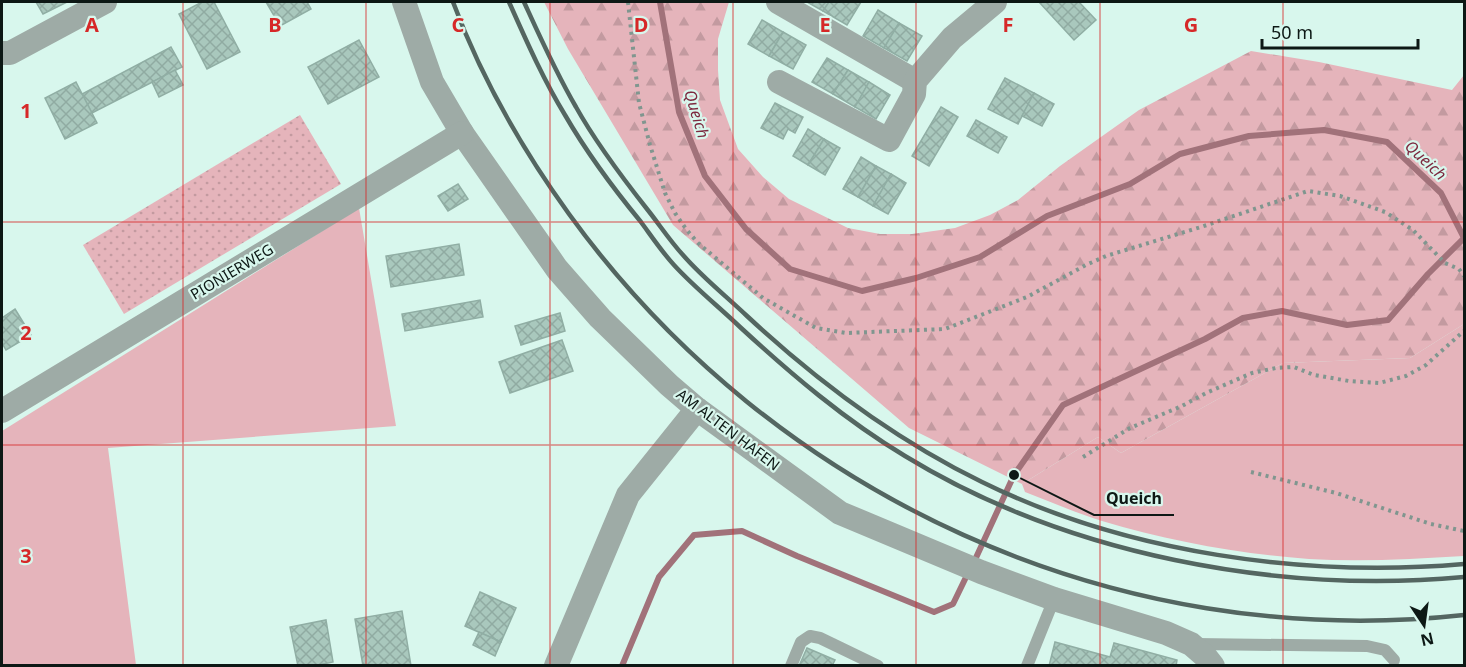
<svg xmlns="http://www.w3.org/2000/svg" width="1466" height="667" viewBox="0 0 1466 667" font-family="'Noto Sans',sans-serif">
<defs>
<pattern id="forest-firs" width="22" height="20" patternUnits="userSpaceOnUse" patternTransform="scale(1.5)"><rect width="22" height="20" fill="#e5b4bb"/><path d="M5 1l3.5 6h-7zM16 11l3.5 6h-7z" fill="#c39aa0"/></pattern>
<pattern id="park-dots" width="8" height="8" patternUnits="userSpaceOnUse" patternTransform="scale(1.5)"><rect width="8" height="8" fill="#e5b4bb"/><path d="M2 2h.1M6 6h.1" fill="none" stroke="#c39aa0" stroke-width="1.8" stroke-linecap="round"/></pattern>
<pattern id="building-cross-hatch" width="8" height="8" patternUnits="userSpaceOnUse" patternTransform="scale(1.5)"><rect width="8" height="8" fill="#a9c8bd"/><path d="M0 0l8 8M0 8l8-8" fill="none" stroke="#90aba2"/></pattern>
</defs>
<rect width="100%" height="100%" fill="#d8f7ed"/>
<g fill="#e5b4bb">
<polygon points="359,208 396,426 108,448 136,665 2,666 2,431"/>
<path d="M1464,324V556C1413,559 1361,562 1309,559C1240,554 1169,541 1102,521C1076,513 1051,502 1025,492L1022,484L1098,437L1121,453L1283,363L1410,358Z"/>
</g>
<polygon fill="url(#forest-firs)" points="544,2 729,2 718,39 718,70 720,100 738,149 763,177 789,199 848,228 880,234 912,234 955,228 990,215 1018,200 1060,166 1139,110 1251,51 1319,62 1452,90 1464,75 1464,324 1410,358 1283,363 1121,453 1098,437 1022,484 909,428 673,225 568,49"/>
<polygon fill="url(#park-dots)" points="300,115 341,184 124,314 83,245"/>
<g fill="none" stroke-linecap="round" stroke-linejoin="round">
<g stroke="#a1727a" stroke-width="6">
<polyline points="660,2 679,112 705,176 746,229 790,269 862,291 916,278 980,257 1047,216 1130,184 1180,154 1249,136 1324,130 1387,142 1441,193 1464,238"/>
<polyline points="974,562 1014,475 1063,405 1205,339 1243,318 1282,311 1347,325 1388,320 1428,274 1464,238"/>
<polyline points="622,666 659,577 694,535 742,531 797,556 934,612 953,604 969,571"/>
</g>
</g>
<g fill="url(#building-cross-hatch)" stroke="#90aea4" stroke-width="1.5">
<polygon points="36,2 67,2 43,14"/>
<polygon points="202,2 214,2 240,52 207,69 179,14"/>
<polygon points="266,2 307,2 311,9 280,26"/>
<polygon points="807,2 829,2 823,11"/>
<polygon points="829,2 861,2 847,25 823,11"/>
<polygon points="1039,2 1079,2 1096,20 1074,40"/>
<polygon points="878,10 899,23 884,48 863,36"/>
<polygon points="762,20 783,32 769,56 748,44"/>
<polygon points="899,23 922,36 907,61 884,48"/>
<polygon points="783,32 806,45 793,69 769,56"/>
<polygon points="359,40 379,77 328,104 308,67"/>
<polygon points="171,47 182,67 92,113 82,94"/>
<polygon points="827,58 848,70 833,94 812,82"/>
<polygon points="175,70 183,85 159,97 152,82"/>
<polygon points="848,70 869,82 855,107 833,94"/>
<polygon points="1005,78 1034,93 1018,124 988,109"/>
<polygon points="76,82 97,123 65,139 45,98"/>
<polygon points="869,82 890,95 876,119 855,107"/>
<polygon points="1034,93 1054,104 1042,126 1022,116"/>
<polygon points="775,103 803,117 795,133 788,129 783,139 761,128"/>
<polygon points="941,107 958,117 929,166 912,156"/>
<polygon points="976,120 1007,137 998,153 967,136"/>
<polygon points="808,129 824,139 808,165 793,156"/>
<polygon points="824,139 840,148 825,175 808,165"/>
<polygon points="861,157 876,166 858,197 843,189"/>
<polygon points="876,166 891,174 873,206 858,197"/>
<polygon points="891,174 906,183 888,214 873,206"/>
<polygon points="458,184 468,199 448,211 438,196"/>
<polygon points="459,244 464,275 391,287 386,256"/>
<polygon points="480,300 483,317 405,331 402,314"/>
<polygon points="15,309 31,335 6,350 2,343 2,318"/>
<polygon points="560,313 565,331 521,345 515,326"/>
<polygon points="562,340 573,371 510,393 499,362"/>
<polygon points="480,592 516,608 501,642 465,626"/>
<polygon points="402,611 411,666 363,666 355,619"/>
<polygon points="326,620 333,662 314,666 298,666 290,627"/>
<polygon points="479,632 501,642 495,656 473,645"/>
<polygon points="1055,642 1110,657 1114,643 1177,660 1176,666 1049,666"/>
<polygon points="807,648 835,660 832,666 799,666"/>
</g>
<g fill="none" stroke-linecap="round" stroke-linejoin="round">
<g stroke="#80968f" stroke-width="4" stroke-dasharray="3 4.5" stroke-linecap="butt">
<polyline points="628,2 639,103 650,145 665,193 675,213 686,229 698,243 763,298 816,328 846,333 945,329 1027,297 1086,265 1106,256 1201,227 1308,191 1340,196 1385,212 1413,230 1445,263 1459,269 1464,276"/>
<polyline points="1083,457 1130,428 1182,406 1206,393 1252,373 1276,368 1294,367 1314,375 1349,381 1379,383 1406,376 1426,365 1464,331"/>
<polyline points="1251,472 1336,493 1431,524 1464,531"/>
</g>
<g stroke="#9eaba6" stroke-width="12">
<polyline points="1195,644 1367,646 1385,650 1394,660"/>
<polyline points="791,666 801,642 810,636 820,638 878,666"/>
<polyline points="1027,666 1054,599"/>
</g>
<g stroke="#9eaba6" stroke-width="24">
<polyline points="404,2 432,82 462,133 557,269 600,318 669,385 697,409 840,513 981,572 1054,599 1166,633 1191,644 1206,657 1213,666"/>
<polyline points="778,2 915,81"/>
<polyline points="2,53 10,53 105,2"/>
<polyline points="779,82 889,140 914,94 915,81 952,38 995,2"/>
<polyline points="2,411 462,133"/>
<polyline points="556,666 628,495 697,409"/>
</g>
<g stroke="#546661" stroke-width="4.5">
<path d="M453,2C481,77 522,149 569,214C774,497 1117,653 1464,615"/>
<path d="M509,2C526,40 543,79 565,115C587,153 613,188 641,222C652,237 662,252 674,265C694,287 718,306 740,327C791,374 845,420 905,456C1067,555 1276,594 1464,577"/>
<path d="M524,2C540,37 556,73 576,107C596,143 621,176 647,209C659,224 670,241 683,255C702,277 726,296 747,316C817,381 896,440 982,482C1126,553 1305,578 1464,564"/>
</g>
</g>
<path fill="none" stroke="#d62828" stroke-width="1.5" stroke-opacity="0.55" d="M183,2V666M366,2V666M550,2V666M733,2V666M916,2V666M1100,2V666M1283,2V666M2,222H1464M2,445H1464"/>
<g text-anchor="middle" stroke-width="4.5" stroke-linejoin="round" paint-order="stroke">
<g font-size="15" fill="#0d1815" stroke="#d8f7ed">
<text transform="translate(232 272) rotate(-31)" y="5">PIONIERWEG</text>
<text transform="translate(728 430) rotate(37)" y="5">AM ALTEN HAFEN</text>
</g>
<g font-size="16" font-style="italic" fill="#7d293f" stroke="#d8f7ed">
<text transform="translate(697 114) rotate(73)" y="6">Queich</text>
<text transform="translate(1426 160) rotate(43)" y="6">Queich</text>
</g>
</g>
<g font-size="20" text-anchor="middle" font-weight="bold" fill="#d62828" stroke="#d8f7ed" stroke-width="4.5" stroke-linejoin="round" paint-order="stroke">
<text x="92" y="32">A</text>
<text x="275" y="32">B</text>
<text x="458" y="32">C</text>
<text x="641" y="32">D</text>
<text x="825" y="32">E</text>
<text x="1008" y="32">F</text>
<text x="1191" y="32">G</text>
<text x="26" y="118">1</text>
<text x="26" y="340">2</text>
<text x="26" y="563">3</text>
</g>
<path fill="none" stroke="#0d1815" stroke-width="2" d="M1014 475L1094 515H1174"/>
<circle fill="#0d1815" stroke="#d8f7ed" stroke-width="2" cx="1014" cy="475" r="6"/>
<g font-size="16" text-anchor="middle" font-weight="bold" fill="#0d1815" stroke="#d8f7ed" stroke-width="4.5" stroke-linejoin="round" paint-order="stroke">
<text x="1134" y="504">Queich</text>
</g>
<rect width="1466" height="667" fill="none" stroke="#0d1815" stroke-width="6"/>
<g transform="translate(1424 625) rotate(167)" stroke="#d8f7ed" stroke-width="4.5" paint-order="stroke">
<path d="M0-4.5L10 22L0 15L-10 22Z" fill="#0d1815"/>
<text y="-9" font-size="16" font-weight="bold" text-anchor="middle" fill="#0d1815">N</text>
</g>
<path d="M1262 39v9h156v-9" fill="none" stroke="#0d1815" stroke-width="3"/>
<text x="1271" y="39" font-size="18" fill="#0d1815" stroke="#d8f7ed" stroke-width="4.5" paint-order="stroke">50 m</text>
</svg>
